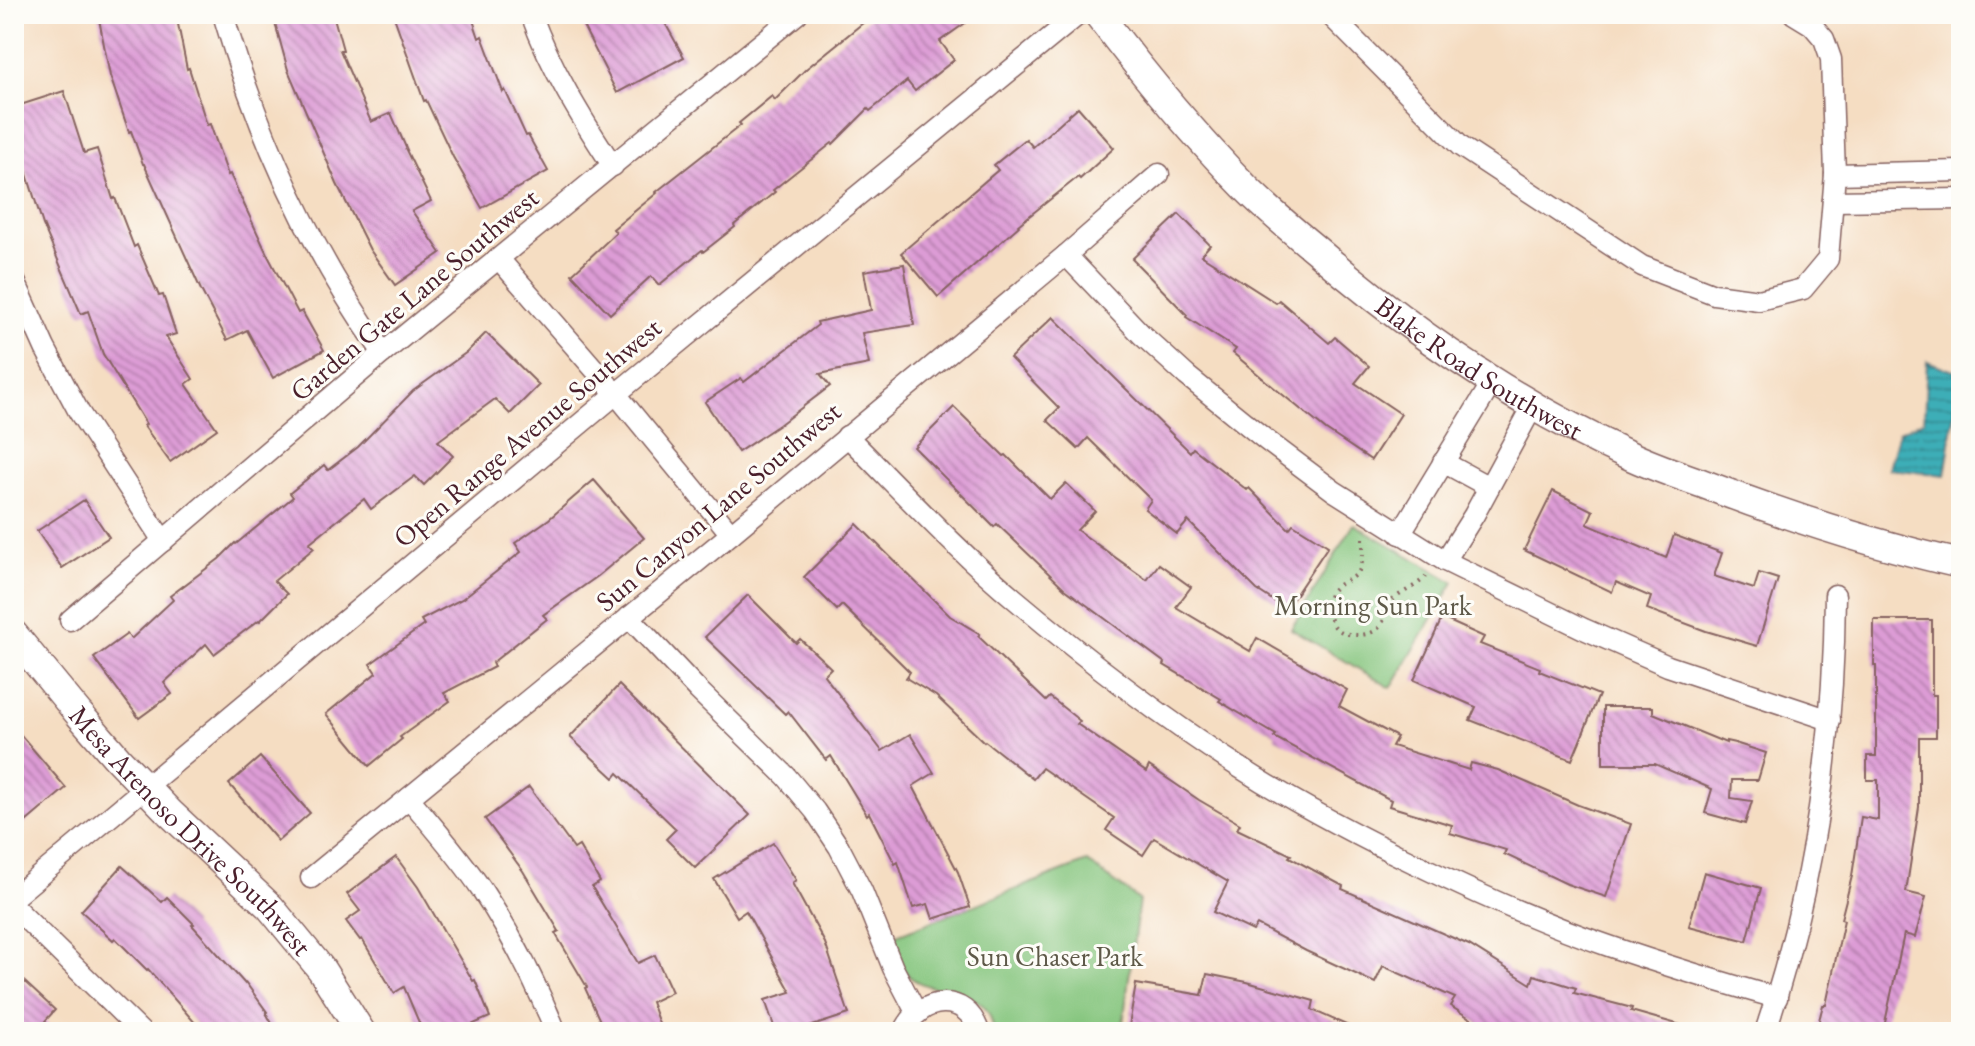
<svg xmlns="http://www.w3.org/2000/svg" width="1975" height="1046" viewBox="0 0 1975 1046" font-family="'EB Garamond',serif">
<defs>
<pattern id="water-rules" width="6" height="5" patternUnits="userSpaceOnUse" patternTransform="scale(2)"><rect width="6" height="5" fill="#3eaeb7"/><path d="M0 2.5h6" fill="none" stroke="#368d95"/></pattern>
<pattern id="building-back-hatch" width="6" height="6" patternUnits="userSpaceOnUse" patternTransform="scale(2)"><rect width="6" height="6" fill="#dd9cd6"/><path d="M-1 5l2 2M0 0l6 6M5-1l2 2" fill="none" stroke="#b57fae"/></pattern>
</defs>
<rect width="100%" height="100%" fill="#fdfcf7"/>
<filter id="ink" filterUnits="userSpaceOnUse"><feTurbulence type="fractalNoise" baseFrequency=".0125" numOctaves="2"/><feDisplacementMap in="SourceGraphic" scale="16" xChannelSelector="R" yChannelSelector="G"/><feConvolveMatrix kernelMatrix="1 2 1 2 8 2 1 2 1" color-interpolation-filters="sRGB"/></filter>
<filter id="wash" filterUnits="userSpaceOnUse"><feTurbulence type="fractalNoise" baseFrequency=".006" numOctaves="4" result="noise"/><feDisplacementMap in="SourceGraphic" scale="32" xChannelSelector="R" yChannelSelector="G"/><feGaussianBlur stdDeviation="1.8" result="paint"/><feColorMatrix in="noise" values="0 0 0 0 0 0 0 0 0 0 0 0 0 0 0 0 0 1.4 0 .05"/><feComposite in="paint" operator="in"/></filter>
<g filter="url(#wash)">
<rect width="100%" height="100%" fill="#f5ddc2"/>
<g fill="#84c57d" stroke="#677254" stroke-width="2">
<polygon points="1354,524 1454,582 1391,688 1291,629"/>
<path d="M1087,862L1139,900L1122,1032H995C992,1026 992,1020 989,1014C974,986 933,995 910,977C900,968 895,949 891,937Z"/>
</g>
<polygon fill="url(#water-rules)" stroke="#446671" stroke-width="2" points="1927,361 1961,374 1945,475 1889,469 1899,432 1924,420"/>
<g id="blocks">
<g fill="url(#building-back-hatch)">
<polygon points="98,14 176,14 187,69 189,68 207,125 210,124 228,175 230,174 267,254 298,313 302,311 324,350 273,378 247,330 227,340 201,290 144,164 143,164 131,131 129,132 110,76"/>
<polygon points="306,14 333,14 343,50 340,50 371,122 391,113 407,150 406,150 431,201 412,211 441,253 395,285 370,250 337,184 288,70 275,23"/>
<polygon points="393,14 471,14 479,38 482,36 503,92 505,90 526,136 528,135 548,171 482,208 453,157 426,100 424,101"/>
<polygon points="577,14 660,14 684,57 617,93"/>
<polygon points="874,14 978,14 940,41 954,60 915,91 907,81 870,111 868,109 833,144 832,143 773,190 775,192 734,225 735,227 703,252 702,250 659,285 651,276 610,314 572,274 616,233 613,229 657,193 656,192 741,125 739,123 772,96 775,100 806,69"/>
<polygon points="64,91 84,153 97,149 113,199 115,198 134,247 137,245 159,296 163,295 176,334 166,337 193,379 186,384 217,429 170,462 144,426 146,424 103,354 88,311 81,314 43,225 14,133 14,107"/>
<polygon points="1078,107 1114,148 1080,179 1078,177 1018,225 1019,226 938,297 901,253 998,170 994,165 1026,139 1033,147"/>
<polygon points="1179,214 1210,245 1201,255 1276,303 1279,300 1329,343 1335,337 1369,366 1355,383 1401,414 1371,460 1326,430 1266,381 1233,353 1236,349 1186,317 1187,315 1132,259"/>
<polygon points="904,264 914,325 862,333 869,364 820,374 830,386 779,425 738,452 705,402 741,378 744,382 818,325 817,322 871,310 864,271"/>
<polygon points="1053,317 1190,452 1193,448 1247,490 1249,488 1289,529 1293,524 1328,546 1286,609 1257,590 1188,521 1177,534 1145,509 1151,500 1088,438 1078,449 1047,420 1059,408 1010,358"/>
<polygon points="486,333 539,385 510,414 495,399 438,441 453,456 424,485 415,476 371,509 364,499 309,543 314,548 274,581 287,594 260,621 259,620 214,654 206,644 164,683 172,694 139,718 94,658 127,634 131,639 173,600 170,596 219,559 235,543 236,544 293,497 290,493 324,465 328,470 358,447 413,391 467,352"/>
<polygon points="954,407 1004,456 1006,455 1050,499 1066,483 1095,511 1077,530 1147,580 1159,564 1191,587 1176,607 1250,651 1257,638 1347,690 1339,706 1397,737 1392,746 1469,770 1471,763 1498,770 1578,805 1631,824 1606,897 1567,884 1504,854 1506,850 1450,833 1452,825 1389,806 1391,800 1274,737 1276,735 1219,701 1221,699 1164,665 1165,663 1065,589 997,524 994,527 914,447"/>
<polygon points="594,480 644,538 598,576 543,615 547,619 492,663 494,667 444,693 450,701 400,737 402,739 369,766 326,714 376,673 370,664 424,625 421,620 462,599 521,552 515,543 549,519"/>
<polygon points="1553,491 1593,511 1587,524 1666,558 1674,535 1722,553 1714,576 1754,589 1759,573 1778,579 1757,646 1706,631 1647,609 1651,597 1616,582 1612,592 1524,550"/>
<polygon points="84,500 109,537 62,568 37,531"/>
<polygon points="857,524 950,616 980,634 978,636 1046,701 1050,697 1080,721 1077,724 1146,772 1149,766 1199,800 1240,824 1237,829 1291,855 1289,857 1343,886 1342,889 1469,945 1531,984 1534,975 1576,988 1574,993 1632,1008 1631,1011 1684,1026 1683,1032 1493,1032 1450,1006 1455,998 1383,966 1375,983 1306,951 1257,925 1253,931 1213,912 1228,882 1154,838 1143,855 1106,830 1114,818 1042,768 1033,779 985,741 984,742 936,696 906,678 910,672 842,605 837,610 804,577"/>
<polygon points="748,595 796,643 800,639 831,668 824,675 882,751 910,734 934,773 913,786 958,872 970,907 933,919 928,904 913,908 898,862 895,864 869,813 867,815 831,756 826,760 788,711 785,714 705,637"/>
<polygon points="1442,618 1484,637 1480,644 1540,668 1539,671 1599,695 1572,760 1470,720 1476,707 1414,680"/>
<polygon points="1874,620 1932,620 1932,695 1936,695 1936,737 1919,737 1919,807 1906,892 1926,897 1915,937 1904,934 1883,1032 1816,1032 1823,1005 1826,1005 1844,920 1841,919 1852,876 1861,817 1878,820 1878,780 1867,780 1867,756 1876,756 1876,666 1874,666"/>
<polygon points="619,685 750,815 695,868 666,839 676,829 618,773 614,778 570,737"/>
<polygon points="1603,707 1653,707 1653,713 1726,743 1726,741 1735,743 1766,753 1758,780 1732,780 1731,798 1752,801 1745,824 1705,813 1712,789 1655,764 1603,764"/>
<polygon points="14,727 66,788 14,832"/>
<polygon points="260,757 310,813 278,841 229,784"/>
<polygon points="529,787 574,849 579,846 600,882 592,887 638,963 655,955 672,992 651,1002 662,1032 605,1032 585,988 587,987 555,933 559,931 523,871 485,819"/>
<polygon points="773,843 796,880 792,883 825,943 849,1014 794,1032 776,1032 765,1000 791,992 746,911 737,917 714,879"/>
<polygon points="396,857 418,887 473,981 475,980 490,1017 455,1032 423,1032 404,987 394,993 362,939 360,940 346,921 360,911 347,894"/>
<polygon points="122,866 162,902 167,897 194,924 192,925 245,984 246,983 267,1012 266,1013 277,1032 203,1032 148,969 147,970 115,938 113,940 81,911"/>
<polygon points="1704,872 1761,888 1747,941 1689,926"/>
<polygon points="14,972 55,1010 45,1021 56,1032 14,1032"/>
<polygon points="1207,974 1247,982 1314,1001 1312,1010 1362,1032 1128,1032 1136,984 1202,995"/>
</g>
</g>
</g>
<g filter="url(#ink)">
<use href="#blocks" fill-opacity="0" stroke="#866260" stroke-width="2"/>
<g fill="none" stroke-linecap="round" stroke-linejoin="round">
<g stroke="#866260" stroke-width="23">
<g id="street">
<path d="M223,14C258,135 310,250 383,353"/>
<path d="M531,14C551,69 581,118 613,166"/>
<polyline points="1329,14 1460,146 1642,266 1714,294 1759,300 1803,289 1828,259 1835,174 1831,59 1824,39 1812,25 1794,14"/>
<polyline points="1835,174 1961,171"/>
<polyline points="1833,201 1961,199"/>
<polyline points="1066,255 1142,335 1187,376 1266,440 1334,491 1445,561 1584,629 1668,666 1830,720"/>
<polyline points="499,259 616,394 731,534"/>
<polyline points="14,279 45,348 79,412 163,541"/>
<path d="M847,436C902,491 956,550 1016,600C1087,660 1161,717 1239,767C1295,803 1354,834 1414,863C1477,894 1542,923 1609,946C1664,965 1720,982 1777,998"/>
<polyline points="1443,462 1489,487"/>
<polyline points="1400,534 1493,381"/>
<polyline points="1445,561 1474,515 1533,406"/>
<polyline points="629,617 698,690 786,776 815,811 839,847 862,891 893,968 916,1012"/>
<polyline points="70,620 383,353 797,14"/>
<path d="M409,798C434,828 460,857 482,890C511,934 536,983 556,1032"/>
<polyline points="311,878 731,534 1066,255 1159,174"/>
<polyline points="14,897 616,394 1079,14"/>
<polyline points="14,907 141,1032"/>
<path d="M904,1032C919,996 967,991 979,1032"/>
<path d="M1765,1032C1813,892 1834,743 1835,595"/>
</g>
</g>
<g stroke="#866260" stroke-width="31">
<g id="secondary">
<path id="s1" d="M1098,14C1144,75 1193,134 1247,189C1268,210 1292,230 1315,249C1411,332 1517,405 1633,457C1655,467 1678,475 1701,483C1786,516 1872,544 1961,564"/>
<path id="s2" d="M14,635L79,714L118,759L170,813L270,907L321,969L361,1032"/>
</g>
</g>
<path stroke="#866260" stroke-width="4" stroke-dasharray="2 6" stroke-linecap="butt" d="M1363,538C1363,548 1364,559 1360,569C1354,583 1333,581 1329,597C1327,606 1329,619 1335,627C1345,638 1372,638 1381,625C1386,618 1385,609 1391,602C1401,591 1416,588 1426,576"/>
<use href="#street" stroke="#fff" stroke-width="20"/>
<use href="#secondary" stroke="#fff" stroke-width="28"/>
</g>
</g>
<g text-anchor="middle" stroke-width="6" stroke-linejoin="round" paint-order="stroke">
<g font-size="28" fill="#4a1f2b" stroke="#fdfcf7">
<text transform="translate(414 294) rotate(-40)" y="10">Garden Gate Lane Southwest</text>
<text dy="10" stroke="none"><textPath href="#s1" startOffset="524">Blake Road Southwest</textPath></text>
<text transform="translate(527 432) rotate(-40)" y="10">Open Range Avenue Southwest</text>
<text transform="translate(718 506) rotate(-40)" y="10">Sun Canyon Lane Southwest</text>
<text dy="10" stroke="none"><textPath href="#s2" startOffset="264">Mesa Arenoso Drive Southwest</textPath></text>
</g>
<g font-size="28" fill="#5e5948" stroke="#fdfcf7">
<text x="1373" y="615">Morning Sun Park</text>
<text x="1055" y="966">Sun Chaser Park</text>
</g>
</g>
<rect width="1975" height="1046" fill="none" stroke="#fdfcf7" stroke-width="48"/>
</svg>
